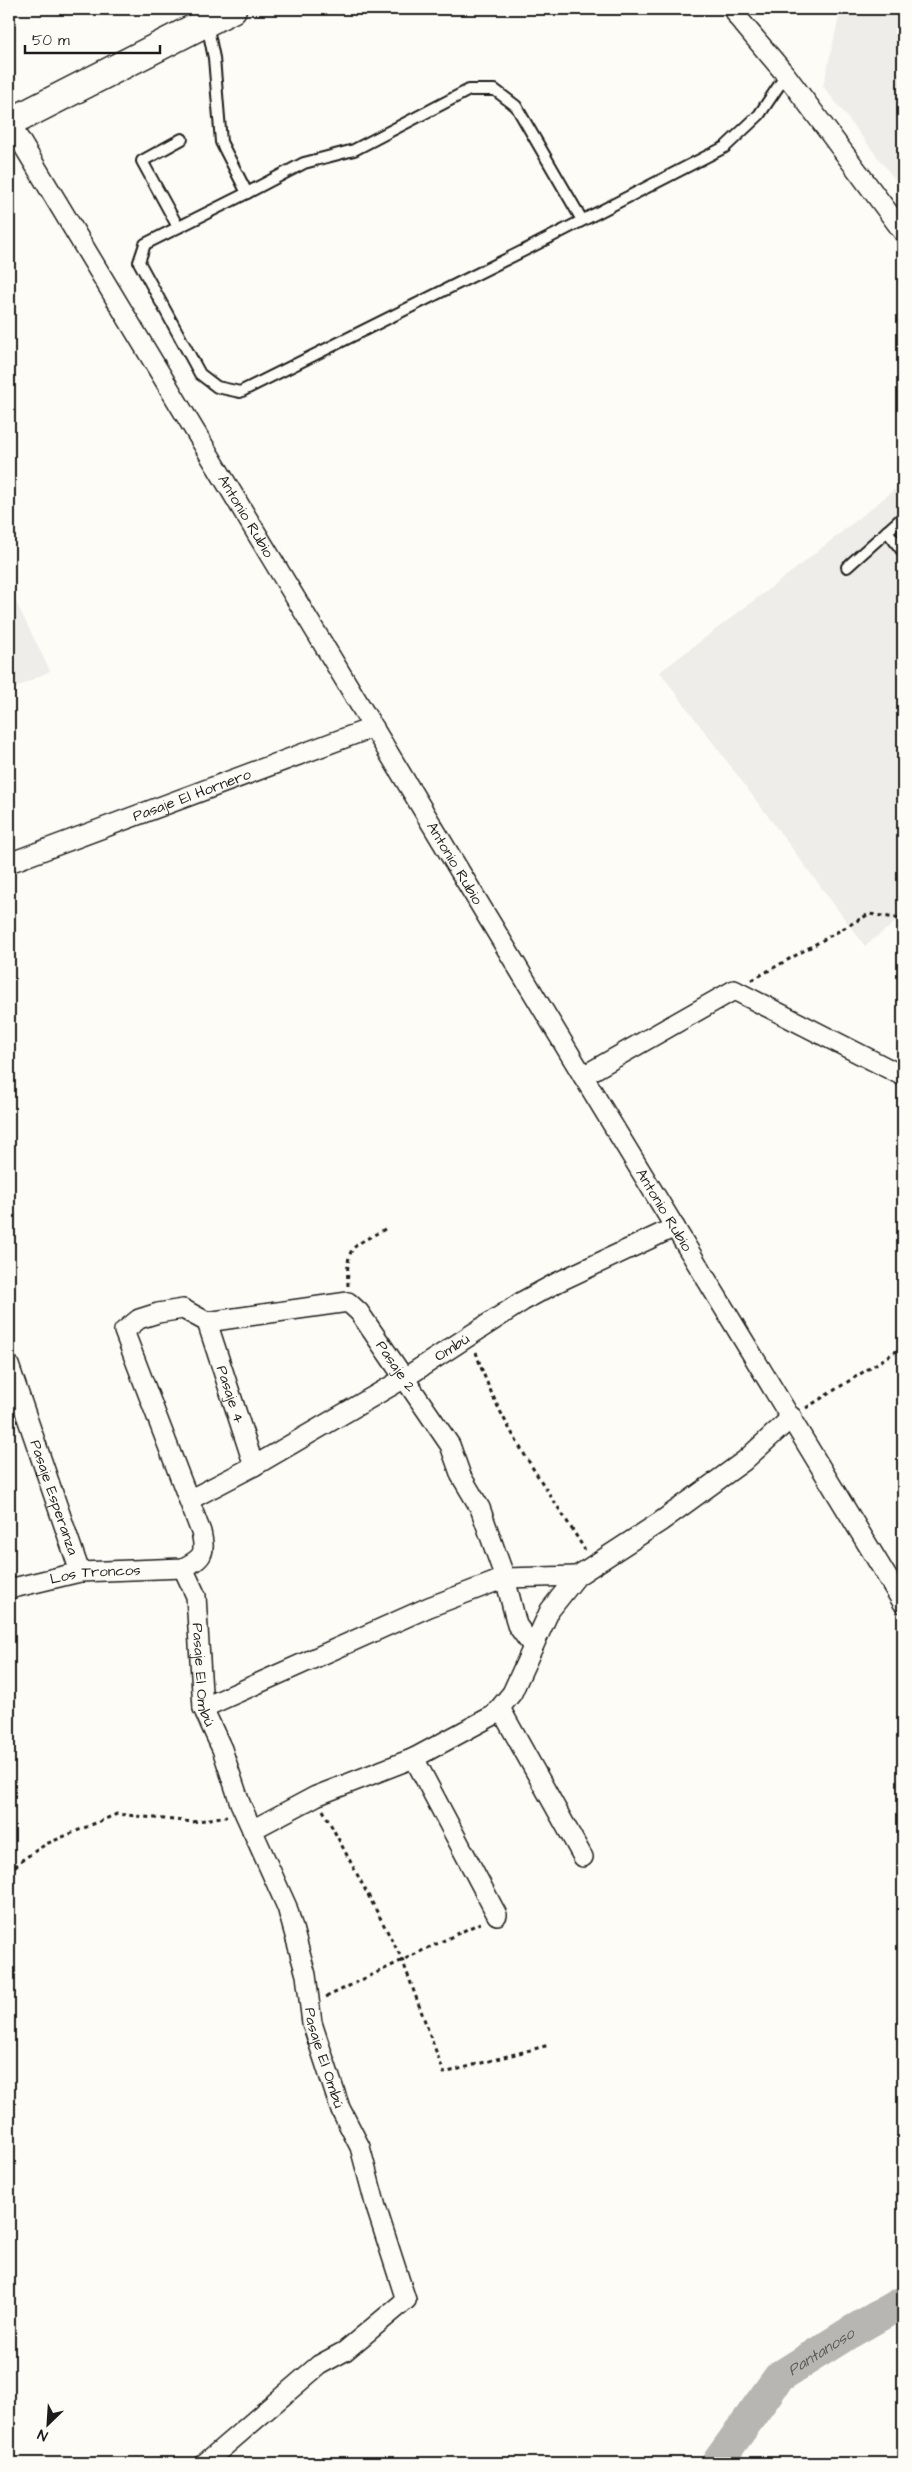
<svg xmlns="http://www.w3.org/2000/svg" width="912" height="2472" viewBox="0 0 912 2472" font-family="'Architects Daughter',sans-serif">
<rect width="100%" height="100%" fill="#fdfcf7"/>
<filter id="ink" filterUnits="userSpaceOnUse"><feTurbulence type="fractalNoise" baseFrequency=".02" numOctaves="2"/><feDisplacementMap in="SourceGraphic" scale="10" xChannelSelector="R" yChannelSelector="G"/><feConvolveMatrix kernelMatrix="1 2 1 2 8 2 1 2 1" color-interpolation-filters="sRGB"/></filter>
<g filter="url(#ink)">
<g fill="#eeede9">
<polygon points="841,9 903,9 903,190 823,86"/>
<polygon points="903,483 903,916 865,946 660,672 794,570"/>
<polygon points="9,588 50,671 9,691"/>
</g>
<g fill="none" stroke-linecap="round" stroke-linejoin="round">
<path stroke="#b7b6b2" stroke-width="32" id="s1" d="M717,2463L779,2377L849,2333L903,2302"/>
<g stroke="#1c1c1c" stroke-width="14">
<g id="lane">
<polyline points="207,24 214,58 221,142 247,193 145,244 139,262 200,374 217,387 240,392 531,247 725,147 759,115 786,75"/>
<polyline points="247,193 304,163 354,150 469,90 495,90 516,106 582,220"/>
<polyline points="178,227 142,161 182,139"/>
<polyline points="887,531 903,552"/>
<polyline points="847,567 903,517"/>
</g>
</g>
<g stroke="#1c1c1c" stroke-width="22">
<g id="street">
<polyline points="734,9 739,19 786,75 903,232"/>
<path id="s2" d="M9,122L583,1076L903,1603"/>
<path id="s3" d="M9,863L374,727"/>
<polyline points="583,1076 734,990 903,1076"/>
<path id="s4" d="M207,1322L254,1466"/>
<path id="s5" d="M9,1365L80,1572"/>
<path id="s6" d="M189,1500L254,1466L403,1379L523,1301L558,1282L675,1227"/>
<path id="s7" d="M183,1568L196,1596L203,1708L222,1749L240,1803L287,1907L306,1975L312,2023L340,2108L360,2147L376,2207L406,2300L345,2351L319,2365L205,2463"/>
<path id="s8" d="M9,1589L80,1572L183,1568C203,1558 206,1554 201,1532L124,1331L139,1319L158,1313L183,1309L207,1322L348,1302L359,1312L450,1445L461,1476L480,1508L505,1578L517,1625L533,1647"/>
<polyline points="203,1708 429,1607 505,1578 577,1576"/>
<polyline points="500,1708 583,1857"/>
<polyline points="414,1758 497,1915"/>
<polyline points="252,1830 316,1796 414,1758 494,1715 512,1693 550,1610 577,1576 660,1522 744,1461 792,1417"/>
</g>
</g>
<g stroke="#1c1c1c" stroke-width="31">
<polyline id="secondary" points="9,123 232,9"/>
</g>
<g stroke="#1c1c1c" stroke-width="3" stroke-dasharray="4 4" stroke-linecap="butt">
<polyline points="752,980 869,914 903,919"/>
<path d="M348,1286C346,1244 351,1248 385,1229"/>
<path d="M476,1352C498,1424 546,1486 585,1550"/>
<polyline points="806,1408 903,1347"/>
<polyline points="323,1810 402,1959 444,2073 549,2045"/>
<polyline points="9,1872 22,1860 46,1844 117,1814 193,1822 227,1816"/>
<polyline points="326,1997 480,1923"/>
</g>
<use href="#lane" stroke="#fdfcf7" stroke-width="10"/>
<use href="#street" stroke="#fdfcf7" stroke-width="19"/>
<use href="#secondary" stroke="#fdfcf7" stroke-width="28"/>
</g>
</g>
<g text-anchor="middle" stroke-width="4.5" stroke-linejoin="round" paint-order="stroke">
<g font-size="15" fill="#1c1c1c" stroke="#fdfcf7">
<text dy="5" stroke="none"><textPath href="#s2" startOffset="460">Antonio Rubio</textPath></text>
<text dy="5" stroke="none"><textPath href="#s3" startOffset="195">Pasaje El Hornero</textPath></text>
<text dy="5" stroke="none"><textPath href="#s2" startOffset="865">Antonio Rubio</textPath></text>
<text dy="5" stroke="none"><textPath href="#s2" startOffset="1270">Antonio Rubio</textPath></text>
<text dy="5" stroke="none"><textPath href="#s6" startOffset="304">Ombú</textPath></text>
<text dy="5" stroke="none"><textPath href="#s8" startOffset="752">Pasaje 2</textPath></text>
<text dy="5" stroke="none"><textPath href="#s4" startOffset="76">Pasaje 4</textPath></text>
<text dy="5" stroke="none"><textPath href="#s5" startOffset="140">Pasaje Esperanza</textPath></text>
<text dy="5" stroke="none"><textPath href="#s8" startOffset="88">Los Troncos</textPath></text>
<text dy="5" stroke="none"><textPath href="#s7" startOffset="110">Pasaje El Ombú</textPath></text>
<text dy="5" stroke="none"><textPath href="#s7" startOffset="515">Pasaje El Ombú</textPath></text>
</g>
<g font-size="16" font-style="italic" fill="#5a5a58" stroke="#fdfcf7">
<text dy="6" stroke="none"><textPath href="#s1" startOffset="155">Pantanoso</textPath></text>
</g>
</g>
<rect width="912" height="2472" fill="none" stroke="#fdfcf7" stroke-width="30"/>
<rect x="15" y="15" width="882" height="2442" fill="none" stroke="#1c1c1c" stroke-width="2" filter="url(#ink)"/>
<g transform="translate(48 2424) rotate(205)" stroke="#fdfcf7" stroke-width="4" paint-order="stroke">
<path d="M0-4L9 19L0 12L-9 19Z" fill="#1c1c1c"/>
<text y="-8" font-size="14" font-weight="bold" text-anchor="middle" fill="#1c1c1c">N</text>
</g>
<path d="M25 45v8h135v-8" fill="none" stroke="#1c1c1c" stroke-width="2.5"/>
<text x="32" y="45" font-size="15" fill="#1c1c1c" stroke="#fdfcf7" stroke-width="4" paint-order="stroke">50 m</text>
</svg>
